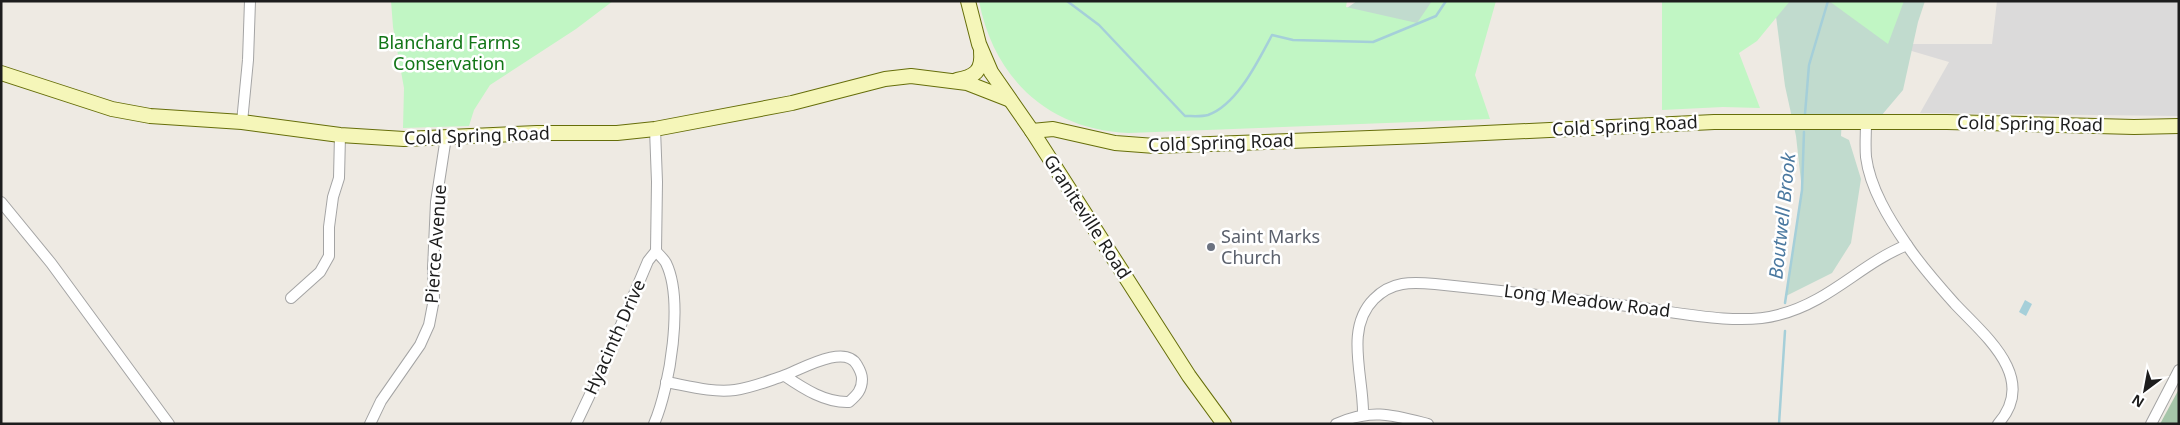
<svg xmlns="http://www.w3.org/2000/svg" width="2180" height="425" viewBox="0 0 2180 425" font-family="'Noto Sans',sans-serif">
<rect width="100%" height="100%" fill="#eeeae3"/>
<polygon fill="#dbdada" points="1997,1 2179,1 2179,116 1920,113 1949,62 1888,44 1992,44"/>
<g fill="#c1dbce">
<polygon points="1357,1 1466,1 1414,45 1285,51"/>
<polygon points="1774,1 1925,1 1918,22 1903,90 1881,116 1842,116 1841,136 1849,140 1861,179 1851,243 1832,273 1786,296 1802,190 1796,136 1785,86"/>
</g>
<polygon fill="#a5c5a9" points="2179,389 2179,424 2160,424"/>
<g fill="#c1f6c4">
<polygon points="391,1 613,1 576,29 490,85 474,110 469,126 403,128 404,88 393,27"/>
<path d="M979,1H1347L1346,7L1417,23L1432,1H1496L1475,75L1490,119L1129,133C1049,130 994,79 979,1Z"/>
<polygon points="1662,1 1790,1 1757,41 1739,53 1760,108 1723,107 1662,110"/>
<polygon points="1829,1 1904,1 1888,44"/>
</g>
<polygon fill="#a5cfd9" points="2025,300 2032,304 2026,316 2019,312"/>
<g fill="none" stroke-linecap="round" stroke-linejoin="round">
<g stroke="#a5cfd9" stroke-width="2.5">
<path d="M1067,1L1099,25L1185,116C1192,116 1201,117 1208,115C1237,105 1258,61 1272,35L1293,40L1373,42L1436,16L1446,1"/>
<polyline points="1805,114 1809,65 1828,1"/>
<polyline points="1785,303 1802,190 1804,132"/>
<polyline points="1779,424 1785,331"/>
</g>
<g stroke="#a4a4a4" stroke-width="12">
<g id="street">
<polyline points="242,122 248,60 250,1"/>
<path d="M1866,122C1866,134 1865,145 1866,157C1870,188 1889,219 1907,245C1921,266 1938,285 1955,304C1984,335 2039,378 1998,424"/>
<polyline points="655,129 657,182 656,251"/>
<polyline points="1,202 51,263 169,424"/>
<polyline points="291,298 320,272 329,256 329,227 333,197 339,178 340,135"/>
<path d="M666,382C688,386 713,393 735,390C751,388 768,381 783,376C800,370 845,343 857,365C860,370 862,374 862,379C862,390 857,395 849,402C826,403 804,389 785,376"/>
<path d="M1363,415C1364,377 1344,329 1374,299C1392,281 1411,282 1435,284C1502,291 1568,298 1635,307C1676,312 1738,326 1778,315C1830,302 1860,264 1907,245"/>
<polyline points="370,424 381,401 420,345 429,325 434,299 433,269 436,202 446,137"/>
<path d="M576,424L604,365L648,261L656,251C659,255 664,259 666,263C684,300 670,387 654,424"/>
<path d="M1336,424C1371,408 1393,415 1428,424"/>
<polyline points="2151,424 2179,370"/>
</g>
</g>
<g stroke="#666e0a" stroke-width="16">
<g id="secondary">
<polyline points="968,1 979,44 991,72 1032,131 1189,376 1224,424"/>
<polyline points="1,73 112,109 150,116 242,122 340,135 404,139 537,133 617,133 655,129 792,103 885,79 911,76 967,83 1008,99"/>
<path d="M957,80C974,77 983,71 981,52"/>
<polyline points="1032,131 1053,129 1115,143 1155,146 1423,136 1714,122 1947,122 2134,127 2179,126"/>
</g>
</g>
<use href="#street" stroke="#fff" stroke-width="10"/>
<use href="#secondary" stroke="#f5f6b9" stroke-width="14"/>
</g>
<circle fill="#6b7280" stroke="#fff" stroke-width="2" cx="1211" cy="247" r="5"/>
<g text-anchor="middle" stroke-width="5" stroke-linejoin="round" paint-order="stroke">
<g font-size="18" fill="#117516" stroke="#fff">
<text x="449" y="49">Blanchard Farms<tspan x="449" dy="21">Conservation</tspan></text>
</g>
<g font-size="18" fill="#1d1d1d" stroke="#fff">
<text transform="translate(2030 124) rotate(1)" y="6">Cold Spring Road</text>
<text transform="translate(1625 126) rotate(-3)" y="6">Cold Spring Road</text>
<text transform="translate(477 136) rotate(-2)" y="6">Cold Spring Road</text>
<text transform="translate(1221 143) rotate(-2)" y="6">Cold Spring Road</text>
<text transform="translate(1087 217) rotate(57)" y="6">Graniteville Road</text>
<text transform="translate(436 244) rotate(-86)" y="6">Pierce Avenue</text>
<text transform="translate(1587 301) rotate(7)" y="6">Long Meadow Road</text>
<text transform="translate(615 337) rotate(-66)" y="6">Hyacinth Drive</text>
</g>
<g font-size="18" fill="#5b616d" stroke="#fff" text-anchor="start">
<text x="1221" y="243">Saint Marks<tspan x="1221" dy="21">Church</tspan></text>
</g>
<g font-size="19" font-style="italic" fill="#4b79a0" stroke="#fff">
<text transform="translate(1782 216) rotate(-84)" y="7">Boutwell Brook</text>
</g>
</g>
<rect width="2180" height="425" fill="none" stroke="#1d1d1d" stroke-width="5"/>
<g transform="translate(2145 390) rotate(212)" stroke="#ffffff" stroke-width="4" paint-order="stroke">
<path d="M0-4L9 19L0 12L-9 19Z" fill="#1d1d1d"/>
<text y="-8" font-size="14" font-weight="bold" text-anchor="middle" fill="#1d1d1d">N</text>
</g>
</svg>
